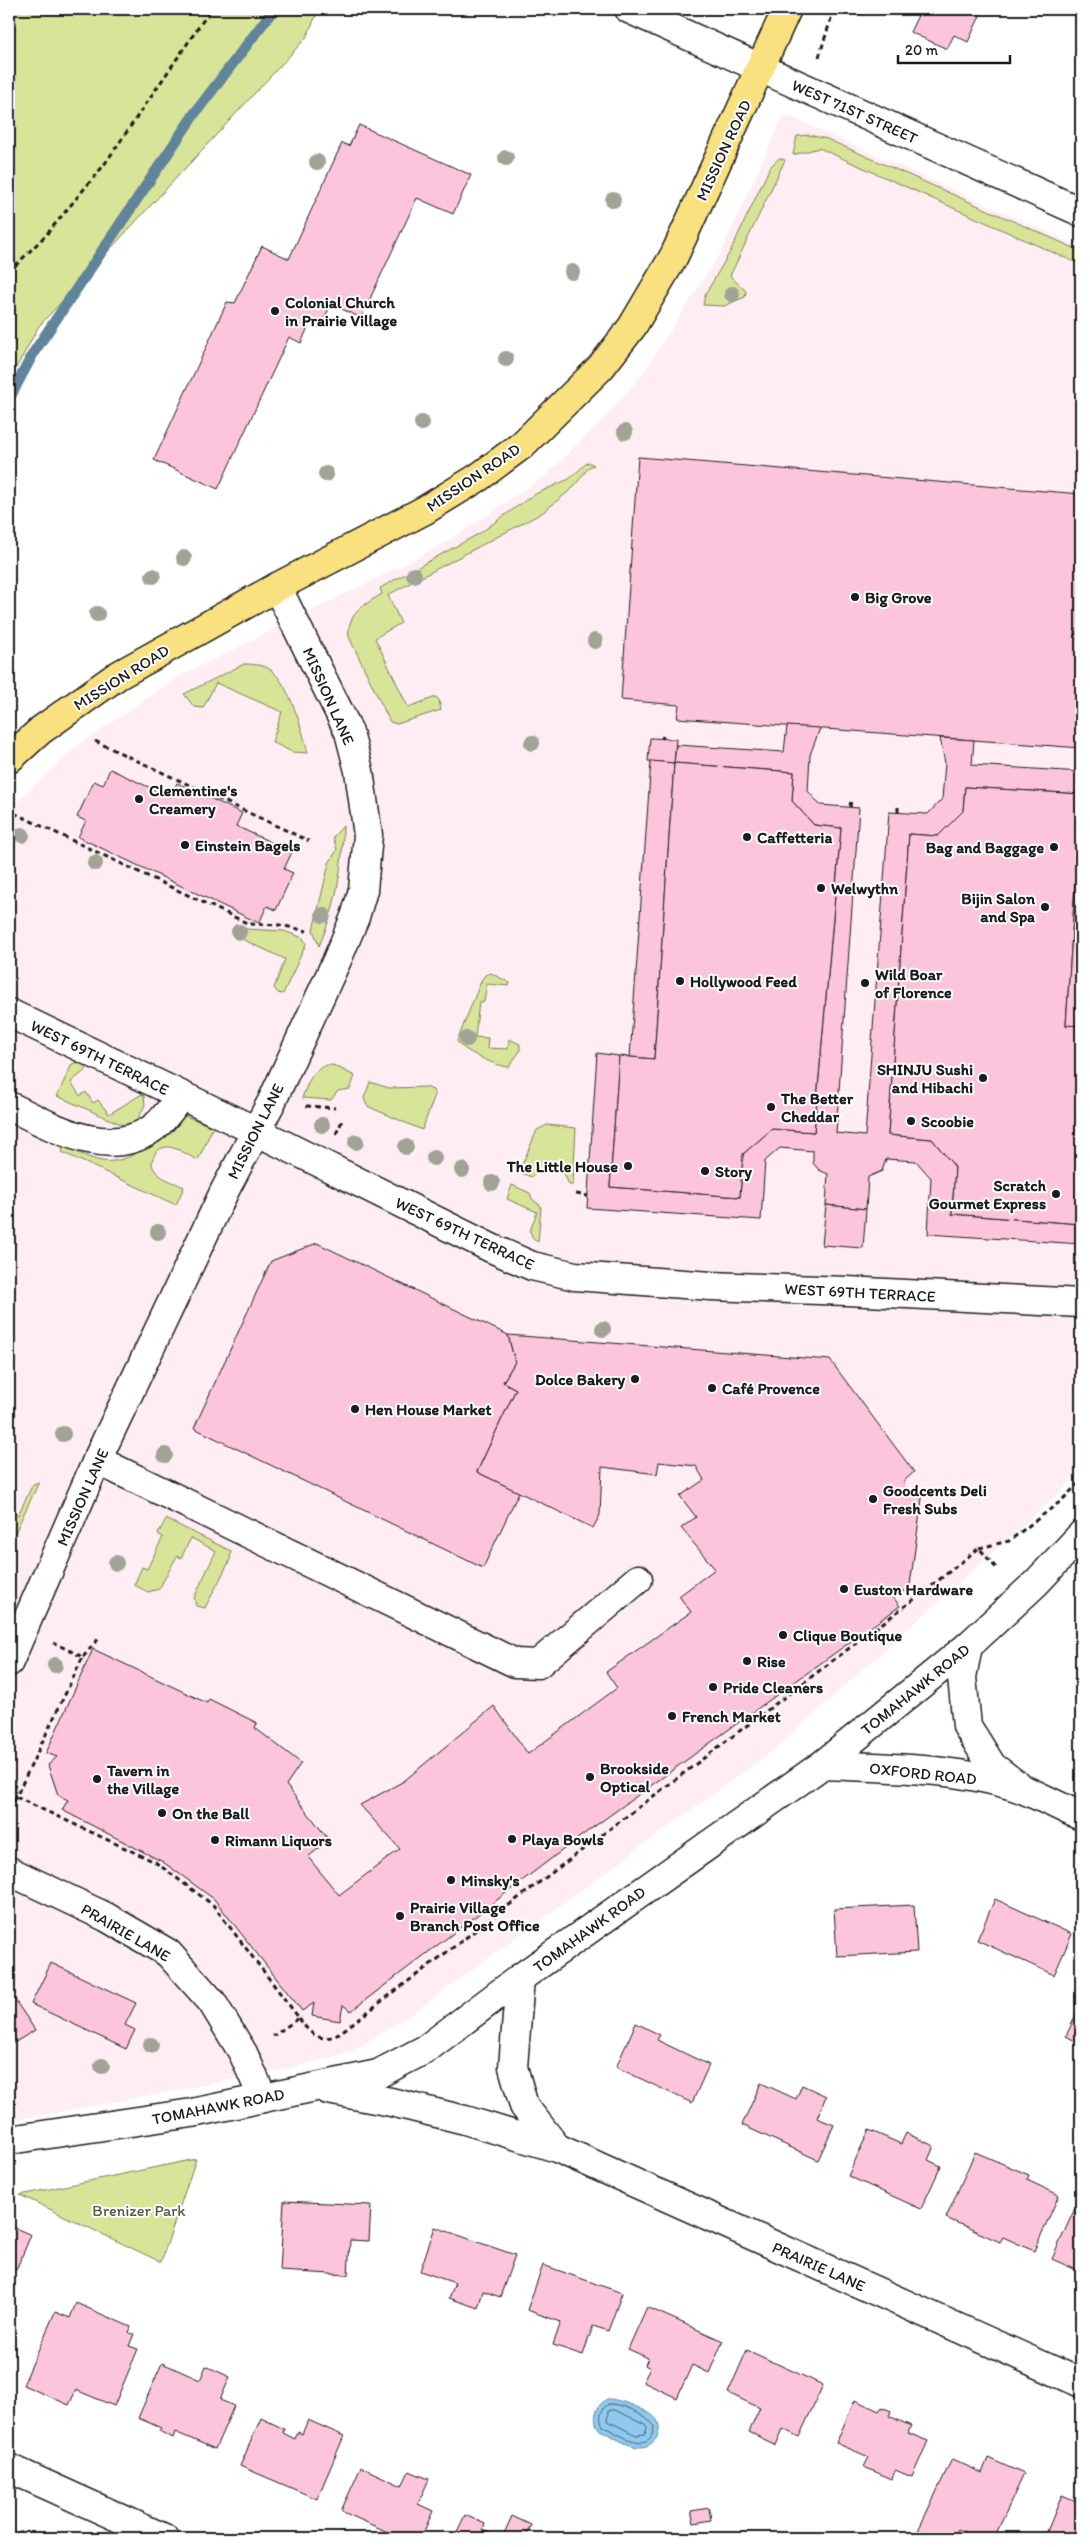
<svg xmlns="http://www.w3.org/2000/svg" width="1090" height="2547" viewBox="0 0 1090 2547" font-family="Itim,sans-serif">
<rect width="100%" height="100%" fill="#fff"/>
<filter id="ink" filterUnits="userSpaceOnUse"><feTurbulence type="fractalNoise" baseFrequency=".02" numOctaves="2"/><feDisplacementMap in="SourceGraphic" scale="10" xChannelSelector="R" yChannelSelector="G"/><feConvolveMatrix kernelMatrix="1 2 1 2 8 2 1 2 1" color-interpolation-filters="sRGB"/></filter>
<g filter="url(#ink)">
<polygon fill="#feeef4" points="784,114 1081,247 1081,1473 776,1748 413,2013 351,2052 294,2067 169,2092 9,2121 9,809 78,745 180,676 409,562 456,536 546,475 612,410 646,369 721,252"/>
<g fill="#d8e497" stroke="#7a805a">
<polygon points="9,9 319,9 306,38 39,326 9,381"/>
<polygon points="809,135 827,139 1081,251 1081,265 819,148 793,155 797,136"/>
<polygon points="779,158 785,160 730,276 746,291 745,297 724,306 703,305 705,295 731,250 770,167"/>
<path d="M588,462L594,465L589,467L573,488L542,513L388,595L401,623L375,638L408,707L436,697L439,700L441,710L397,724L390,722L349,637C346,614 365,604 382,594L380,588L480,533L533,495L569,479Z"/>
<path d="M244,664C252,664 265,665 271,670C289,683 303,732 308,753L292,752L272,742L282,712L216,683L203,708L194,707L184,694Z"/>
<path d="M343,826C343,867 336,908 319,946L313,930L329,863L337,850L333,837Z"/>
<polygon points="236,924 246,929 284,931 303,938 306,944 283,994 278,993 274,988 285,959 231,934"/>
<path d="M491,973L510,983L509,986L487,984L484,1002H479L475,1037L488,1038L487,1048L508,1049L509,1039L520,1044V1051L509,1067C498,1067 462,1051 457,1041L482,979L485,975Z"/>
<polygon points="78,1062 82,1063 87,1069 71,1082 80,1096 86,1092 93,1103 98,1100 109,1114 142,1094 144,1096 145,1105 137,1121 123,1125 57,1096 72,1064"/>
<path d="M327,1065H333L355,1076L350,1089L338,1091L331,1100L302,1098C307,1085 312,1069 327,1065Z"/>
<polygon points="370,1082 389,1088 426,1087 433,1090 435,1095 422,1130 367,1106 364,1098"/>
<path d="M183,1115L213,1127L198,1160C189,1156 178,1148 169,1147C163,1147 158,1149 155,1154C143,1173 171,1181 184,1187L176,1205L62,1152L64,1146C75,1151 86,1157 97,1160C130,1169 161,1134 183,1115Z"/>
<polygon points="547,1125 576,1128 573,1185 569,1185 564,1173 551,1166 539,1170 531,1177 519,1172 537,1130"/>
<polygon points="512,1185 530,1193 532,1199 541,1206 538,1242 533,1239 530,1231 537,1212 507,1199"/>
<polygon points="39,1482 14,1535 9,1535 9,1512 18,1515 33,1484"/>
<polygon points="166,1519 231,1551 230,1560 205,1608 196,1606 194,1598 216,1551 191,1538 181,1558 177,1556 159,1589 148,1592 134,1585 142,1567 147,1569 163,1537 158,1534"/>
<polygon points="196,2159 161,2262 20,2195"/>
</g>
<path fill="#8fc9ef" stroke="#61849b" d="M607,2399C617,2398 652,2411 657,2420C664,2433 653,2448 639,2447C626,2446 611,2435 600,2430C591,2420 596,2405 607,2399Z"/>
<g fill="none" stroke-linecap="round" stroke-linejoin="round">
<g stroke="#4a6170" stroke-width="1">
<path d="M609,2404C621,2403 650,2415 654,2427C651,2457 617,2433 603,2426C598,2418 601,2408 609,2404Z"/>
<polygon points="615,2410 645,2424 647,2428 645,2434 636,2435 608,2421 609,2411"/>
</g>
<polyline stroke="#61849b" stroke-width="11" points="9,399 34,352 195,113 274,9"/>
</g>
<g fill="#fdc5dc" stroke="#1c1c1c">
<polygon points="921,9 983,9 968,42 954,35 947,49 910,32"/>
<polygon points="359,125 471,175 453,214 417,198 361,318 331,304 320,328 310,323 301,343 289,337 218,489 154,460 227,302 235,303 262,246 289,259 342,143 349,146"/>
<polygon points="638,457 1081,494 1081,748 677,718 679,705 621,700"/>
<polygon points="787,726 820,728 810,755 808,791 820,805 859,808 836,1133 865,1136 889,812 928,814 942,799 945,763 940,738 974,740 972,765 1081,772 1081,794 965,787 963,811 938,836 909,834 888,1135 932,1139 955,1167 952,1214 1081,1224 1081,1244 928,1234 931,1178 916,1161 886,1159 882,1171 868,1177 866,1209 826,1205 828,1174 819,1170 813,1163 813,1151 780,1148 765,1161 761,1220 587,1208 597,1053 619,1056 610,1187 740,1197 743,1154 772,1129 814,1132 841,828 814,825 792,801 794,772 674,763 676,745 784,752"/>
<polygon points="650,738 676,739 674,763 648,761"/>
<polygon points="651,761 674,763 654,1059 630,1057"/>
<polygon points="674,763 794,772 792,801 814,825 841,828 814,1132 772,1129 743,1154 740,1197 610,1187 619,1056 654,1059"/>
<polygon points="110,769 170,797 177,783 242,813 236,826 292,852 284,869 293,873 276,910 267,906 259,923 78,837 86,821 77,817 94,781 103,785"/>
<polygon points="965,787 1081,794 1066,1025 1081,1026 1081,1224 952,1214 955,1167 932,1139 888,1135 909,834 938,836 963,811"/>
<polygon points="1081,794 1081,1026 1066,1025"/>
<polygon points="826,1205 866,1209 863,1248 822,1245"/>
<polygon points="317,1243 508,1335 515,1362 503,1382 516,1389 477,1472 519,1492 483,1568 194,1428 271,1261"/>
<polygon points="508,1335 830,1360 914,1472 904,1481 905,1490 923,1491 909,1592 897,1590 892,1596 900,1606 577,1839 351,2011 343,2005 340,2021 312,2016 314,2003 302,2011 214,1899 163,1862 62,1810 68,1800 58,1795 48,1765 57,1757 46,1753 93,1649 207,1703 209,1699 257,1723 255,1728 301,1763 286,1785 329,1840 308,1857 339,1895 400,1849 360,1805 404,1781 494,1706 528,1754 617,1688 606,1672 691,1612 679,1596 715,1569 681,1528 696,1517 680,1496 704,1480 696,1466 659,1462 657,1474 602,1467 600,1515 593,1528 477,1472 516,1389 503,1382 515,1362"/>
<polygon points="995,1899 1072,1934 1054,1975 977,1940"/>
<polygon points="914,1905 917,1952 837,1956 834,1909"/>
<polygon points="51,1963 136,2003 125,2025 135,2030 126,2049 31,2004"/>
<polygon points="9,1991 35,2030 9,2046"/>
<polygon points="1081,2004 1081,2044 1066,2036"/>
<polygon points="636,2023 660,2035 657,2040 709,2065 692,2103 616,2067"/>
<polygon points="761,2083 796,2099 802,2085 826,2096 817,2118 834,2125 818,2160 742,2125"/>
<polygon points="869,2130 901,2144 906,2133 934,2146 928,2160 941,2166 921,2209 848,2176"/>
<polygon points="975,2152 1029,2175 1027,2180 1059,2195 1034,2251 1003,2237 1000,2242 946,2218"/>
<polygon points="1081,2195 1081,2272 1052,2259"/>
<polygon points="284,2201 371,2205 369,2241 350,2240 348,2275 280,2271"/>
<polygon points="9,2225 31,2235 16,2270 9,2267"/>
<polygon points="435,2227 515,2255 500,2297 483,2291 478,2308 449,2298 455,2283 420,2271"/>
<polygon points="543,2265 622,2293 608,2331 593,2326 583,2355 553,2345 561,2322 527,2310"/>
<polygon points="76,2303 131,2327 129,2333 134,2334 129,2346 138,2349 114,2406 76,2390 69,2405 23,2385 55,2312 70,2318"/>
<polygon points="647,2307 723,2341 709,2373 692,2365 677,2398 643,2382 650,2368 645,2365 648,2358 628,2349"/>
<polygon points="747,2350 823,2385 799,2437 783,2429 776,2445 749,2432 760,2408 728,2393"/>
<polygon points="162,2363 200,2380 206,2366 230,2377 220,2400 234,2406 215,2449 175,2432 173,2438 159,2431 161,2428 138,2418"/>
<polygon points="855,2400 879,2411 882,2407 891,2411 889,2416 911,2426 908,2433 928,2441 912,2477 895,2470 892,2479 864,2467 869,2457 836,2443"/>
<polygon points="261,2418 284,2429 283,2433 295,2439 298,2432 302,2434 308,2420 344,2436 317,2499 240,2466"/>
<polygon points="988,2458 1024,2474 994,2538 978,2538 958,2529 953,2538 915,2537 952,2459 982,2473"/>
<polygon points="361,2467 402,2486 409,2471 429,2479 418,2504 433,2511 421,2538 401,2538 341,2511"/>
<polygon points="1062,2495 1081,2503 1081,2538 1056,2538 1046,2534"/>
<polygon points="709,2508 711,2520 694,2523 691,2511"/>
<polygon points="465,2515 485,2524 483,2530 501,2538 454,2538"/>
<polygon points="512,2516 531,2525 525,2538 502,2538"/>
</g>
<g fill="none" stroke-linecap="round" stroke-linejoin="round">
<g stroke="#1c1c1c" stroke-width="31">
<g id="minor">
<polyline points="629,9 1081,212"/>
<polyline points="9,1013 256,1131 491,1248 532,1266 575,1276 711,1286 847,1291 1081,1303"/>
<path d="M9,1106C50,1125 105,1160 150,1130C162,1123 172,1107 181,1096"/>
<polyline points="97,1460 515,1663 538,1664 638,1579"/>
<polyline points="968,1646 962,1677 967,1726 992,1766 1017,1785"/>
<polyline points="9,1662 97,1460 225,1190 272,1101 337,960 355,917 363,890 368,835 359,771 349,732 277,587"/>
<path d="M822,1765C888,1768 960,1767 1022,1789C1042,1797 1062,1808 1081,1816"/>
<polyline points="9,1871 106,1917 168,1953 212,2002 243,2053 263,2098"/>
<polyline points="520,1978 513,2067 524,2106 557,2148"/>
<polyline points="328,2090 391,2102 465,2120 557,2148 1081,2383"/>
<polyline points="9,2140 192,2113 378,2074 426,2049 520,1978 822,1765 968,1646 1036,1583 1081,1535"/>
<polyline points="9,2468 164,2538"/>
</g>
</g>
<g stroke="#1c1c1c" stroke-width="31">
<polyline id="major" points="9,759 41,730 117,676 277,587 425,510 479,477 522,445 601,367 632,327 674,256 787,9"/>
</g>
<g stroke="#1c1c1c" stroke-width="3" stroke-dasharray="5 4" stroke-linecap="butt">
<polyline points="819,57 834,9"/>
<polyline points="9,272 46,235 104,165 211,9"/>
<polyline points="662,739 663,736"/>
<polyline points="95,741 309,841"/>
<polyline points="850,807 851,799"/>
<polyline points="898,812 898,803"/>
<polyline points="14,813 249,924 280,925 307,931"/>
<polyline points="306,1106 335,1108"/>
<polyline points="336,1134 343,1119"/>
<polyline points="576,1194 588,1196"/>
<polyline points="979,1548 1009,1541 1061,1501 1081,1481"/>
<polyline points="83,1657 100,1637"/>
<polyline points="16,1797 155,1862 213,1905 299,2018 273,2036"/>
<polyline points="14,1801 83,1657 54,1643"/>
<path d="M299,2018C309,2033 319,2043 337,2035L925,1591L979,1548L997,1569"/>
</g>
<use href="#minor" stroke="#fff" stroke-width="28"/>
<use href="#major" stroke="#fae180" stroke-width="28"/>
</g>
<g fill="#a1a396">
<circle cx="506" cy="158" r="8"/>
<circle cx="317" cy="162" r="8"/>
<circle cx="613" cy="200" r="8"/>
<circle cx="572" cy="272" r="8"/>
<circle cx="732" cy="294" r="8"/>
<circle cx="506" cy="359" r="8"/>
<circle cx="422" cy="423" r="8"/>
<circle cx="625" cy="432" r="8"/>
<circle cx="326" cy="474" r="8"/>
<circle cx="184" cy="558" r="8"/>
<circle cx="414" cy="575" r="8"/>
<circle cx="153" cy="576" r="8"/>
<circle cx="97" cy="614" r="8"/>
<circle cx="595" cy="641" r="8"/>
<circle cx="532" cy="743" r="8"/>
<circle cx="22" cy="835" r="8"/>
<circle cx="95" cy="863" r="8"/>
<circle cx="323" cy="915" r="8"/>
<circle cx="239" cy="932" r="8"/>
<circle cx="467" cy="1039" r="8"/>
<circle cx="322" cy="1125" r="8"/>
<circle cx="356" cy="1142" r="8"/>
<circle cx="406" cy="1147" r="8"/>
<circle cx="434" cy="1158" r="8"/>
<circle cx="462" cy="1170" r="8"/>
<circle cx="492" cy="1183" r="8"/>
<circle cx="158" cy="1232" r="8"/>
<circle cx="603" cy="1329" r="8"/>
<circle cx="63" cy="1434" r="8"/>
<circle cx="165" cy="1455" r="8"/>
<circle cx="116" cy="1563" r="8"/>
<circle cx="55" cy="1665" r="8"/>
<circle cx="151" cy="2045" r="8"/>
<circle cx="102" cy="2066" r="8"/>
</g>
</g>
<g fill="#1c1c1c" stroke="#fff" stroke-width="2">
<circle cx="275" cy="311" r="5"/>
<circle cx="855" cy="597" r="5"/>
<circle cx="139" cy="799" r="5"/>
<circle cx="747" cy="837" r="5"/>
<circle cx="185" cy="845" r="5"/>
<circle cx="1054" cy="847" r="5"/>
<circle cx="821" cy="888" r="5"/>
<circle cx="1045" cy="907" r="5"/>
<circle cx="680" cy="981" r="5"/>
<circle cx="865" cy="983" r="5"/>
<circle cx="983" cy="1078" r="5"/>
<circle cx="771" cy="1107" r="5"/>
<circle cx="911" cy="1121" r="5"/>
<circle cx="628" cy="1166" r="5"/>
<circle cx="705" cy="1171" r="5"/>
<circle cx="1056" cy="1194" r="5"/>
<circle cx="635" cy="1379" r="5"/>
<circle cx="712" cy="1388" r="5"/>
<circle cx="355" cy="1409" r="5"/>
<circle cx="873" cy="1499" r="5"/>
<circle cx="844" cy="1589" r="5"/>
<circle cx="783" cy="1635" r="5"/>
<circle cx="747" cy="1661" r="5"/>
<circle cx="713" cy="1687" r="5"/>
<circle cx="672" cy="1716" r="5"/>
<circle cx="590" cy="1777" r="5"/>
<circle cx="97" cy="1779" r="5"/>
<circle cx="162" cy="1813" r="5"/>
<circle cx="512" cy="1839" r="5"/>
<circle cx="215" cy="1840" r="5"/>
<circle cx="451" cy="1880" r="5"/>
<circle cx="400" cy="1916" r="5"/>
</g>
<g text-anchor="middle" stroke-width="4" stroke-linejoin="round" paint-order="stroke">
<g font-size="16" fill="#1c1c1c" stroke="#fff">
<text transform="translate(855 111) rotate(24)" y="6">WEST 71ST STREET</text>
<text transform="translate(723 150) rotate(-65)" y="6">MISSION ROAD</text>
<text transform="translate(473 477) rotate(-34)" y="6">MISSION ROAD</text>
<text transform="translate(121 677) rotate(-32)" y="6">MISSION ROAD</text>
<text transform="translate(329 696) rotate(66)" y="6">MISSION LANE</text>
<text transform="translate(100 1057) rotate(26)" y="6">WEST 69TH TERRACE</text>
<text transform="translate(255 1131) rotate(-63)" y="6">MISSION LANE</text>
<text transform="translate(465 1233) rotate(25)" y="6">WEST 69TH TERRACE</text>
<text transform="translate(860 1292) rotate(3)" y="6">WEST 69TH TERRACE</text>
<text transform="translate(82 1497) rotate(-66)" y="6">MISSION LANE</text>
<text transform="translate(915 1689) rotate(-39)" y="6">TOMAHAWK ROAD</text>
<text transform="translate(923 1773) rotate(6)" y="6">OXFORD ROAD</text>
<text transform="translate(589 1929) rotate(-36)" y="6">TOMAHAWK ROAD</text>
<text transform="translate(126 1932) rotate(30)" y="6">PRAIRIE LANE</text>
<text transform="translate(218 2106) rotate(-11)" y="6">TOMAHAWK ROAD</text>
<text transform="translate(819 2266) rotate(24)" y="6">PRAIRIE LANE</text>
</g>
<g font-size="16" font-weight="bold" fill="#1c1c1c" stroke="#fff" text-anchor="start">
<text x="285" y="308">Colonial Church<tspan x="285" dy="18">in Prairie Village</tspan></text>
<text x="865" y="603">Big Grove</text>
<text x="149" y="796">Clementine's<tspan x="149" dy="18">Creamery</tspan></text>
<text x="757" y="843">Caffetteria</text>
<text x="195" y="851">Einstein Bagels</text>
<text x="1044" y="853" text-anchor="end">Bag and Baggage</text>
<text x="831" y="894">Welwythn</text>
<text x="1035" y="904" text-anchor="end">Bijin Salon<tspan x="1035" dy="18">and Spa</tspan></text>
<text x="875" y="980">Wild Boar<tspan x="875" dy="18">of Florence</tspan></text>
<text x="690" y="987">Hollywood Feed</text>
<text x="973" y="1075" text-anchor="end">SHINJU Sushi<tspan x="973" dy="18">and Hibachi</tspan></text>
<text x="781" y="1104">The Better<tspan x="781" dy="18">Cheddar</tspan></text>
<text x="921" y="1127">Scoobie</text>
<text x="618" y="1172" text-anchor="end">The Little House</text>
<text x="715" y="1177">Story</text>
<text x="1046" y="1191" text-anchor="end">Scratch<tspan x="1046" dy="18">Gourmet Express</tspan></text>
<text x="625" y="1385" text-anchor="end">Dolce Bakery</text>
<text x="722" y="1394">Café Provence</text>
<text x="365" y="1415">Hen House Market</text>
<text x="883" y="1496">Goodcents Deli<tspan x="883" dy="18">Fresh Subs</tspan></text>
<text x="854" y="1595">Euston Hardware</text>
<text x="793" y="1641">Clique Boutique</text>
<text x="757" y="1667">Rise</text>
<text x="723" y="1693">Pride Cleaners</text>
<text x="682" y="1722">French Market</text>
<text x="600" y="1774">Brookside<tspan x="600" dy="18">Optical</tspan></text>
<text x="107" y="1776">Tavern in<tspan x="107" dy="18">the Village</tspan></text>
<text x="172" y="1819">On the Ball</text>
<text x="522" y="1845">Playa Bowls</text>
<text x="225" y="1846">Rimann Liquors</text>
<text x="461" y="1886">Minsky's</text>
<text x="410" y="1913">Prairie Village<tspan x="410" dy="18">Branch Post Office</tspan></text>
</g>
<g font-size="16" fill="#545841" stroke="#fff">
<text x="139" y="2216">Brenizer Park</text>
</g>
</g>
<rect width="1090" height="2547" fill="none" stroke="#fff" stroke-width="30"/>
<rect x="15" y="15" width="1060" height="2517" fill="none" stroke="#1c1c1c" stroke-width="2" filter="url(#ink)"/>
<path d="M898 55v8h112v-8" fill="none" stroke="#1c1c1c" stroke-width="2.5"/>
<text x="905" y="55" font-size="15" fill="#1c1c1c" stroke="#ffffff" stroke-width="4" paint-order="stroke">20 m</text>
</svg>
